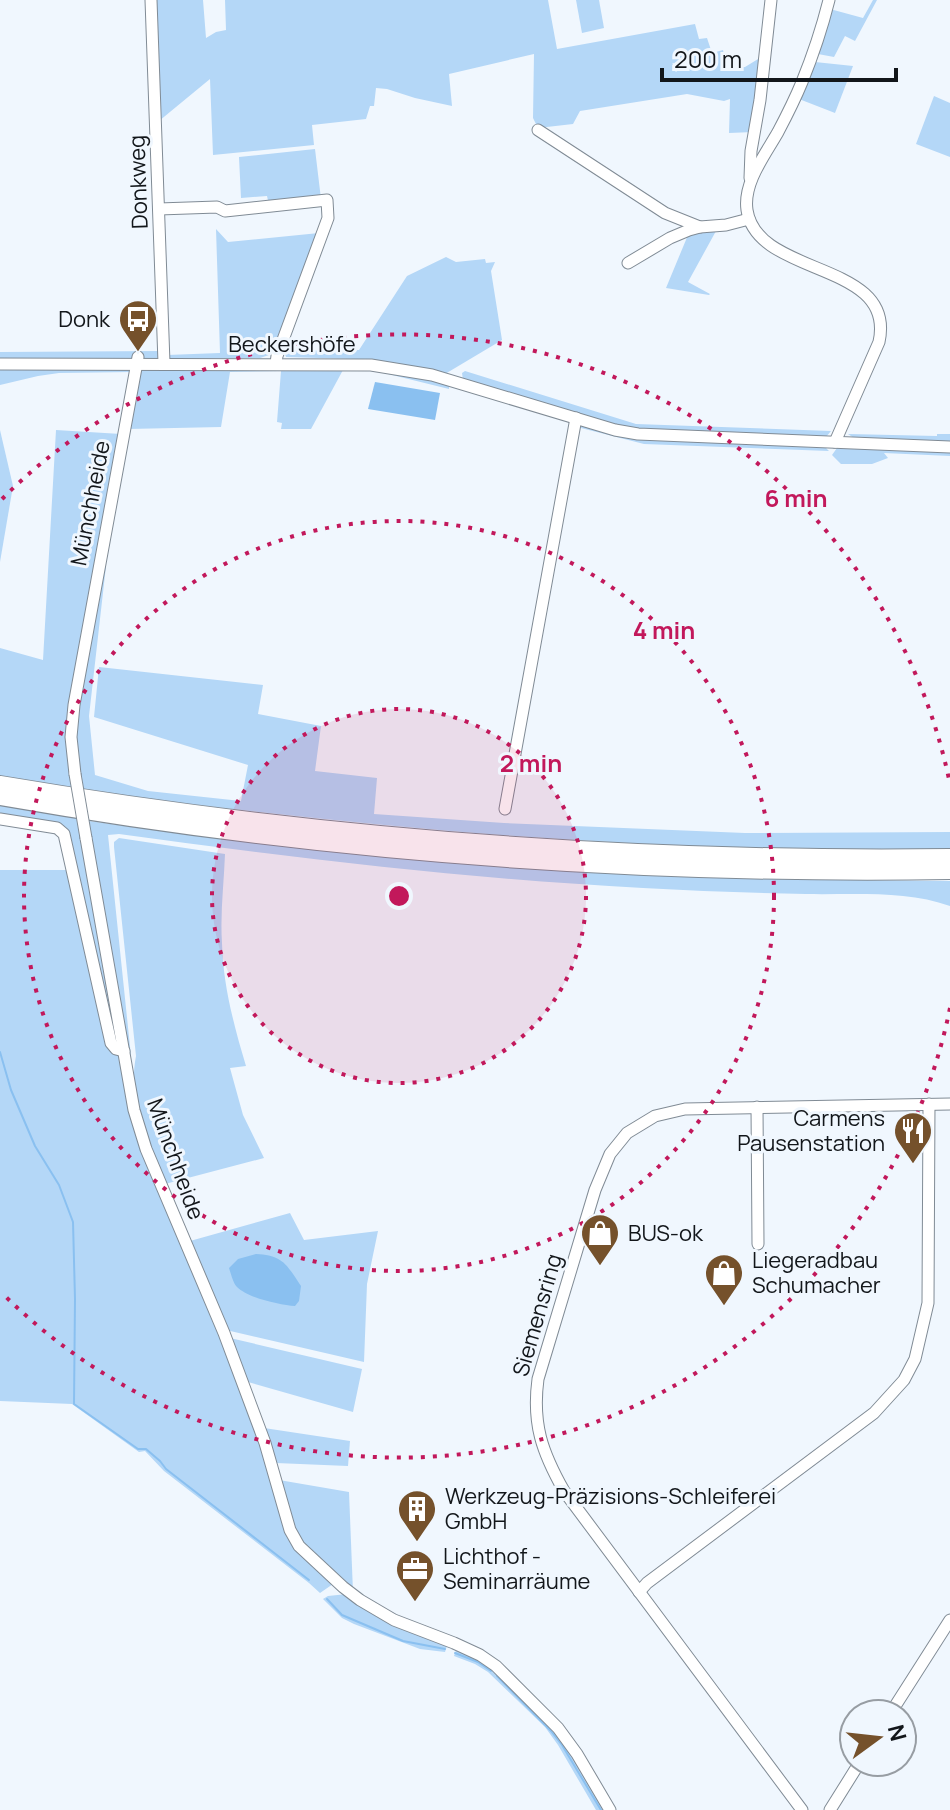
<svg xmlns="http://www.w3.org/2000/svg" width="950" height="1810" viewBox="0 0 950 1810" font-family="Manrope,sans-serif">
<rect width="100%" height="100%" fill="#f0f7fe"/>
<g fill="#b4d7f7">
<polygon points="154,0 203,0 206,38 216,32 226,30 225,0 548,0 557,49 695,24 699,39 707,38 712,53 723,50 727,68 745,67 763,56 753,132 729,133 730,99 724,101 687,94 580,111 573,124 538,128 533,118 534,54 449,74 452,106 415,98 387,89 376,88 374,106 370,106 366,119 312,125 314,145 213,155 210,79 159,121"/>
<polygon points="576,0 599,0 604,28 582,33"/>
<polygon points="873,0 877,0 855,41 845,36 834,57 818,54 830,9 863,18"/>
<polygon points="815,62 853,66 835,113 799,99"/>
<polygon points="934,96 950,103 950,157 916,144"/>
<polygon points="315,149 321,199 269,205 267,196 241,198 239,157"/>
<polygon points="216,229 228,242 319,233 272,351 269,355 260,358 171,359 167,355 220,353"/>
<polygon points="707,231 716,231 688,282 710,294 709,295 666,288 688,235"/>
<polygon points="446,257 456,262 485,259 486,263 495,262 491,271 502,340 445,374 387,362 354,359 286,357 284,351 359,350 407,276"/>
<polygon points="161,351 157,359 0,359 0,352"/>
<polygon points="129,367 133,372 59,373 38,376 0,385 0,368"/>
<polygon points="140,369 377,369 429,379 449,385 449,389 376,371 343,370 311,429 281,429 282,423 277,422 281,371 230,372 221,427 128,429"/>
<polygon points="465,371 636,424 831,431 826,437 643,431 618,427 463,380 462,373"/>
<polygon points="583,426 624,437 653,440 826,448 829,451 644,444 577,427"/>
<polygon points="0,430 13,486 0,562"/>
<path d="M56,430L121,434L75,730L103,560L106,566L89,716L95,775L148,791L241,801L248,765L94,717L99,667L263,685L258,714L321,726L315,771L377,778L374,814L504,823L745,833L950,832V849C719,853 488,838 259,812C173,802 85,793 0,777V648L43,660Z"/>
<polygon points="848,434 937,436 937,434 950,434 950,443 854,438"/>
<polygon points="837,448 950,452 950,456 884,453 888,458 872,464 841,464 832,455"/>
<path d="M0,803L68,814L89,821C282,848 476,868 670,876C763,880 857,880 950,881V906C905,890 853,895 806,894C752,893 697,891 643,888C468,879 293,858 119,834L108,835L131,1056H128L120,1046L114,1045L66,828L0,816Z"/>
<path d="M119,838L225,854C224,883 220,913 222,943C223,985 234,1026 246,1066L230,1068L243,1115L264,1158L165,1184C147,1141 127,1104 136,1056L114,847V842Z"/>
<polygon points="0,870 70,870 108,1041 122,1057 134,1124 242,1385 268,1465 280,1516 290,1539 333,1584 320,1593 309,1583 164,1471 145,1451 139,1452 72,1404 0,1401"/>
<polygon points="290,1213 304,1240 378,1231 367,1284 364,1362 226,1330 190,1241"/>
<polygon points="230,1338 362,1369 353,1412 248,1382"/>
<polygon points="264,1428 350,1441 348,1466 276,1463"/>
<polygon points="279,1480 349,1492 353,1592 295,1535"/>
<polygon points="347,1594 448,1643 445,1652 420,1649 354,1624 342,1618 323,1599 328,1596"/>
<polygon points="457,1647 493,1668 554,1728 607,1810 596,1810 558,1745 545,1727 488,1672 475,1664 454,1656"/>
</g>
<g fill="#8ac0f0">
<polygon points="375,382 440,393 435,420 368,409"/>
<path d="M256,1254C283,1255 287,1265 301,1286L299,1301L295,1306C280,1305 248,1298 237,1287C233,1283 231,1274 229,1268L238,1259Z"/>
</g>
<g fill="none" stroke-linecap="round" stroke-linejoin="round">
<g stroke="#8ac0f0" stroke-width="2">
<polyline points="0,1052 11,1090 35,1146 59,1185 73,1222 75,1299 74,1404 138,1449 146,1449 160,1461 166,1469 309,1580"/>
<polyline points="327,1599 342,1615 403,1641 445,1649"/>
<polyline points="455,1653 478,1662 491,1671"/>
<polyline points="497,1676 551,1731 562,1745 601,1810"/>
</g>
<g stroke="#808b95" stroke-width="13">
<g id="minor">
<polyline points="151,0 164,363"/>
<path d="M829,0C822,28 813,55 802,82C795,99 787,115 778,132C765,155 743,183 747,210C757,278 897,260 879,342L835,442"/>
<polyline points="538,130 665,213 700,227"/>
<polyline points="750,178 751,151 760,100 771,0"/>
<polyline points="159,209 217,207 225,211 327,200 328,218 277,356 276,363"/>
<polyline points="628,263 670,238 689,230 700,227 726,225 749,219"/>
<polyline points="0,364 371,365 432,375 615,430 638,434 950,447"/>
<polyline points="75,774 71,737 74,705 138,357"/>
<polyline points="505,809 576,418"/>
<polyline points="0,819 57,828 64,834 111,1043 116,1049 124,1051"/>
<polyline points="86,838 134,1110 146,1149 224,1333 265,1443 290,1530 299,1546 343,1587 360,1600 394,1620 454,1643 480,1655 496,1666 558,1728 577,1754 610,1810"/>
<polyline points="757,1107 758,1244"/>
<polyline points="639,1592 647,1583 874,1413 904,1380 915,1359 928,1303 929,1104"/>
<polyline points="890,1714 950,1620"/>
<path d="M802,1810L564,1491C542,1452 532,1424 538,1379L595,1190L610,1154L627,1133L655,1116L685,1109L950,1104"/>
<polyline points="830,1810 860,1762"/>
</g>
</g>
<g stroke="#808b95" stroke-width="18">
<g id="highway">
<path d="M0,784C314,837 632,861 950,857"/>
<path d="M0,797C313,852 633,876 950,871"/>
</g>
</g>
<use href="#minor" stroke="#fff" stroke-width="11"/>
<use href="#highway" stroke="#fff" stroke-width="16"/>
<g stroke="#808b95" stroke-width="13" stroke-linecap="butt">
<polyline id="minor-bridge" points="75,774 86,838"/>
</g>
<use href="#minor-bridge" stroke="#fff" stroke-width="11"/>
</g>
<circle cx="399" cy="896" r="187" fill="#c2185b" fill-opacity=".12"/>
<g fill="none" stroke="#c2185b" stroke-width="4" stroke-dasharray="4 8">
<circle cx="399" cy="896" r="187"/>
<circle cx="399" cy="896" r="375"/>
<path d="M950 1008A562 562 0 0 1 2 1293M2 499A562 562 0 0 1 950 784"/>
</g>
<defs>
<g id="bus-pin" transform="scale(2)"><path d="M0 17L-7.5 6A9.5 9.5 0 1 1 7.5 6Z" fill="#75512b" stroke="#f0f7fe"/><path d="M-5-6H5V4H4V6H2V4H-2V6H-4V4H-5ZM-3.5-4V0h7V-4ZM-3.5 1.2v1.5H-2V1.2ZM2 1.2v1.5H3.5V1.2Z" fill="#fff"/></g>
<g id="restaurant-pin" transform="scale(2)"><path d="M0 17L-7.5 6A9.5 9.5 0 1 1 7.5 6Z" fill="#75512b" stroke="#f0f7fe"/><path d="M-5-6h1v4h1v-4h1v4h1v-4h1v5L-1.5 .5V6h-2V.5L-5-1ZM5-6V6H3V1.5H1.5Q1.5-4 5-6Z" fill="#fff"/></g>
<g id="shop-pin" transform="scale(2)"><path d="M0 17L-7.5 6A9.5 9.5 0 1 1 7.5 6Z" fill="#75512b" stroke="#f0f7fe"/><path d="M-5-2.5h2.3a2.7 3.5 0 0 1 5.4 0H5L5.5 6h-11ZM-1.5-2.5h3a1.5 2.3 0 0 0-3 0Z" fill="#fff"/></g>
<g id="building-pin" transform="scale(2)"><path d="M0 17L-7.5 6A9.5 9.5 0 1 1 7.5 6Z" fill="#75512b" stroke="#f0f7fe"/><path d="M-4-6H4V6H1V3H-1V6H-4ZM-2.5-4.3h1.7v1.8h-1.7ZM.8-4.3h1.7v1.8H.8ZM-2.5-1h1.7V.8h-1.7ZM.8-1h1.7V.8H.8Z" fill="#fff"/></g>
<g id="office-pin" transform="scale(2)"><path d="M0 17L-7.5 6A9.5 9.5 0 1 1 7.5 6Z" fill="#75512b" stroke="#f0f7fe"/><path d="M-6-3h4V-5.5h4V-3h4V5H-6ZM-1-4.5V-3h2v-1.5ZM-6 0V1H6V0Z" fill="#fff"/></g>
</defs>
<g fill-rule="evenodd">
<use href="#bus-pin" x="138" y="319"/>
<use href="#restaurant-pin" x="913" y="1131"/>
<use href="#shop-pin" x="600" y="1233"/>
<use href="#shop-pin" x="724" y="1273"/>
<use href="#building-pin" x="417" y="1509"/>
<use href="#office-pin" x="415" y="1569"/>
</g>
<g text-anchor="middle" stroke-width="6" stroke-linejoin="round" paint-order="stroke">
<g font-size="22" fill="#12161a" stroke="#f0f7fe">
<text transform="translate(138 182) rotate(-92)" y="8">Donkweg</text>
<text x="292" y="352">Beckershöfe</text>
<text transform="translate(90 503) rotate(-79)" y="8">Münchheide</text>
<text transform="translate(176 1159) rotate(70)" y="8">Münchheide</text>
<text transform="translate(537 1315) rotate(-74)" y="8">Siemensring</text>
</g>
<g font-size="22" fill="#12161a" stroke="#f0f7fe" text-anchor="start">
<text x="110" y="327" text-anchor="end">Donk</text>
<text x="885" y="1126" text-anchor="end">Carmens<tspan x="885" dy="25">Pausenstation</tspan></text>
<text x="628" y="1241">BUS-ok</text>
<text x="752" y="1268">Liegeradbau<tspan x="752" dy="25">Schumacher</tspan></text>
<text x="445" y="1504">Werkzeug-Präzisions-Schleiferei<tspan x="445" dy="25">GmbH</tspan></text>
<text x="443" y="1564">Lichthof -<tspan x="443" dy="25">Seminarräume</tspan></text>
</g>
</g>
<circle cx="399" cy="896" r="12" fill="#c2185b" stroke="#f0f7fe" stroke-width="4"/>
<g font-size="24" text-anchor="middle" font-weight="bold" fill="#c2185b" stroke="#f0f7fe" stroke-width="6" stroke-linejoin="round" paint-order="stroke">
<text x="796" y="507">6 min</text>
<text x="664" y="639">4 min</text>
<text x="531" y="772">2 min</text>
</g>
<g transform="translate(878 1738) rotate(75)"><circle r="38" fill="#f0f7fe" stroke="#979da3" stroke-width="2"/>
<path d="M0-6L14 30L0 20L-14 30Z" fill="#75512b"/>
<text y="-12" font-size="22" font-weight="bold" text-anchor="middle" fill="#12161a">N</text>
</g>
<path d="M662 68v12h234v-12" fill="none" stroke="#12161a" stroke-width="4"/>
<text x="674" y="68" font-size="24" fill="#12161a" stroke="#f0f7fe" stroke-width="6" paint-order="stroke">200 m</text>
</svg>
